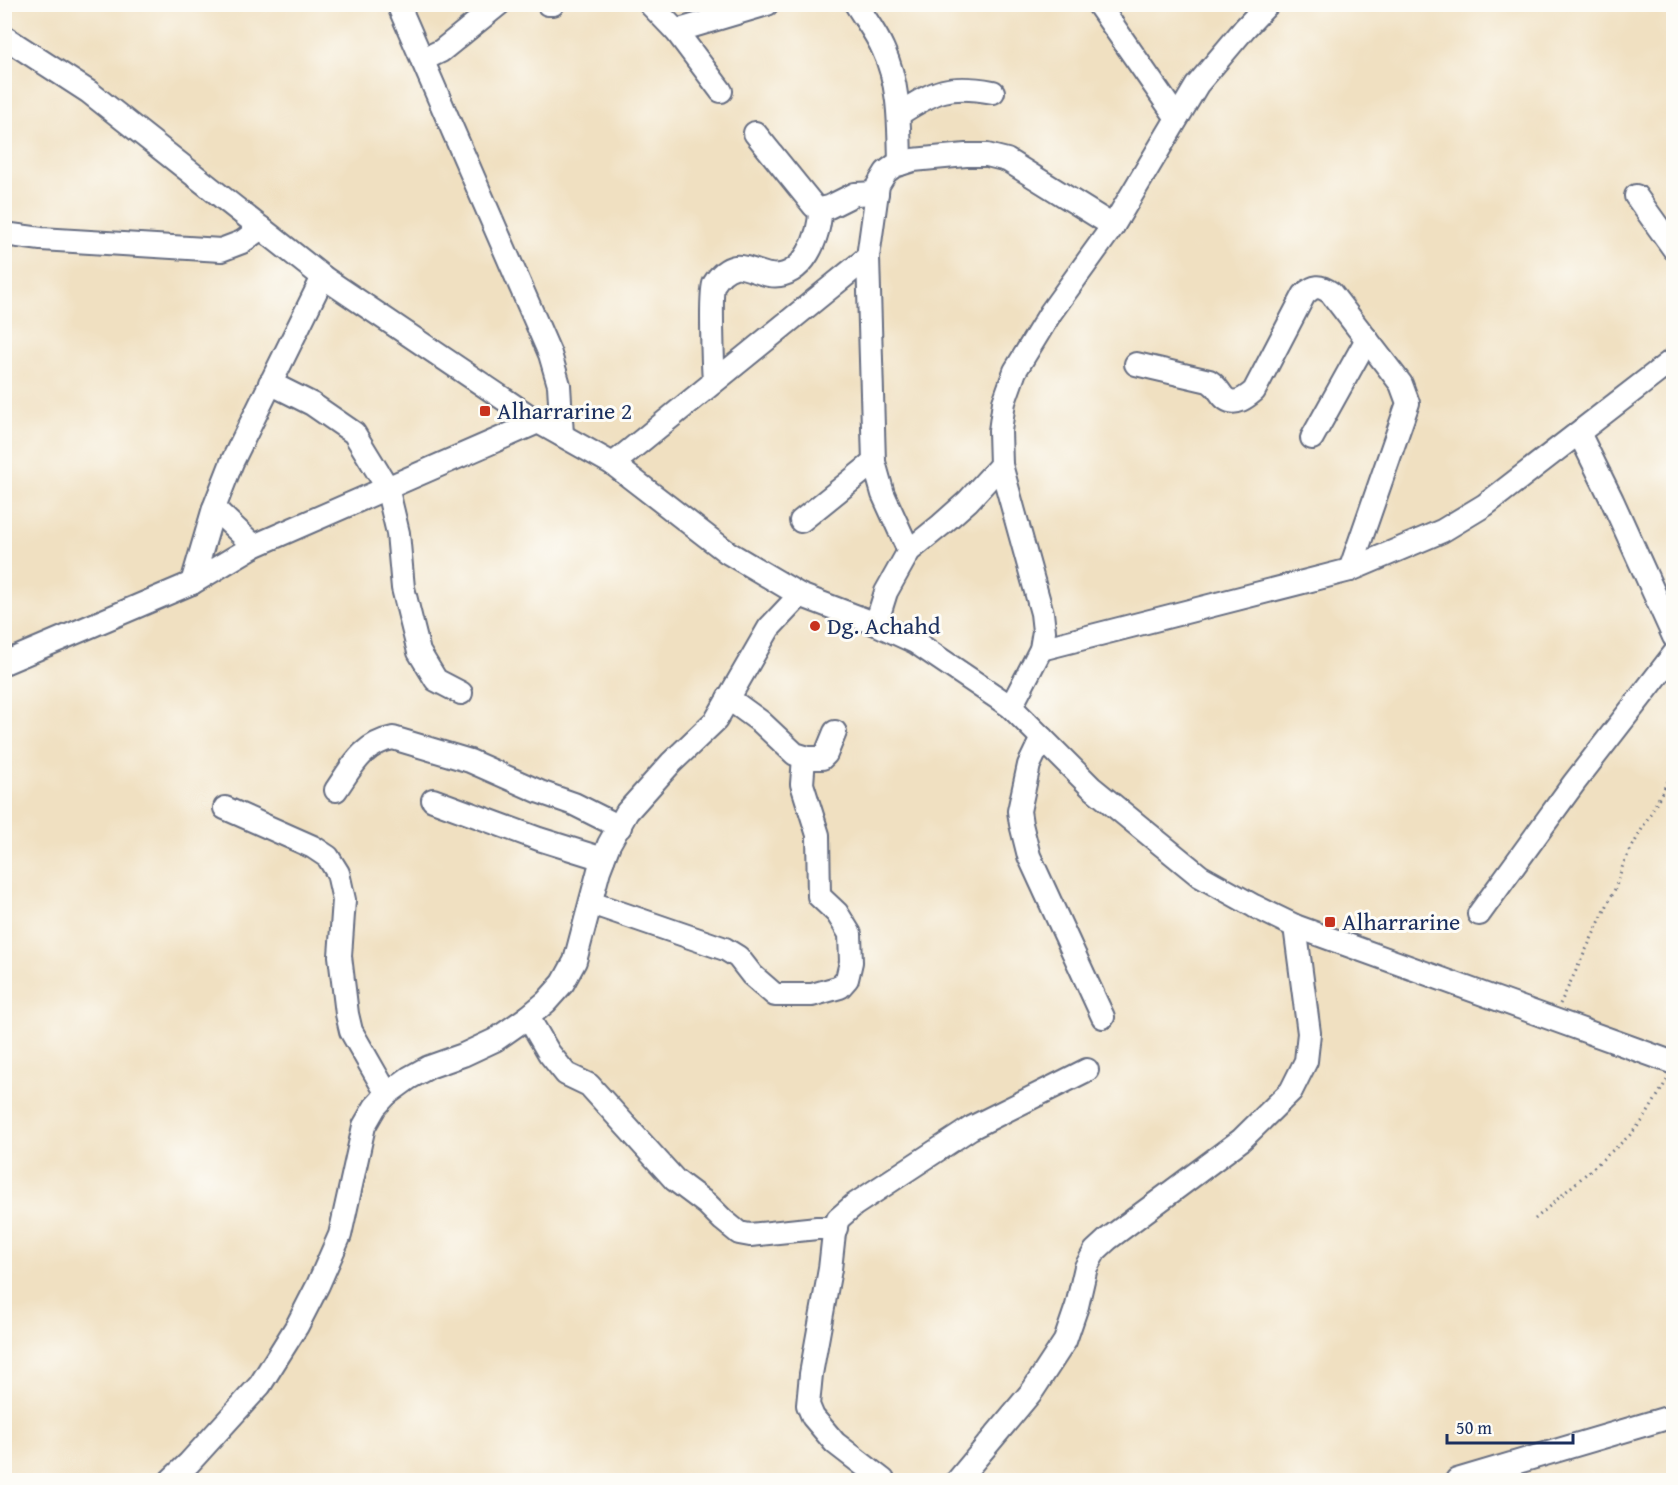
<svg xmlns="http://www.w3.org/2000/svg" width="1678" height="1485" viewBox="0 0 1678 1485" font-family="'Gentium Book Plus',serif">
<rect width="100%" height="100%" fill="#fdfcf7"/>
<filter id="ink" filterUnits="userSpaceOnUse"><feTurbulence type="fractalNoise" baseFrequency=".0167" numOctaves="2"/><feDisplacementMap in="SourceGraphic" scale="12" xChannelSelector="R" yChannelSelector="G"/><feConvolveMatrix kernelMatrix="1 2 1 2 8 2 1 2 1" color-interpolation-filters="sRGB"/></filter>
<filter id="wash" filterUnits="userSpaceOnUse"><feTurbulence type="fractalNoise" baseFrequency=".008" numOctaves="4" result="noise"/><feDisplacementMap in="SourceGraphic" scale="24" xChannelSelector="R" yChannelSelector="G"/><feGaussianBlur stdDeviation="1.35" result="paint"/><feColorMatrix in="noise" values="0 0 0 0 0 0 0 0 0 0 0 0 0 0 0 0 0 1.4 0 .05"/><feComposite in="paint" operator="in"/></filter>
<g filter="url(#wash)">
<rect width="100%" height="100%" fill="#f0e0c1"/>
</g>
<g filter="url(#ink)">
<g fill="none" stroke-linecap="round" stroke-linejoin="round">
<g stroke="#666d81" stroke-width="26">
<g id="minor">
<polyline points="398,4 550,354 559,385 562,435"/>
<polyline points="548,4 553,4"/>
<polyline points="650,4 676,31 721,91"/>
<path d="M856,4C865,19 876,33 883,49C900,85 899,125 900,164"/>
<polyline points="1098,4 1177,118"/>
<polyline points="676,31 767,4"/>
<polyline points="4,37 89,92 323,277 538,422 613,464 727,552 800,595 876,624 915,642 1011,707 1091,787 1200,876 1254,906 1295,926 1674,1063"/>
<polyline points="422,60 441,51 499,4"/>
<path d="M899,114C936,90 949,84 993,92"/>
<polyline points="755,133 814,206 820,209 829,207 855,194 877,193"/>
<polyline points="1636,196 1674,249"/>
<polyline points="4,234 41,239 221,250 242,242 261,228"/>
<path d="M1136,364L1209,381C1219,387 1220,395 1226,399C1236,406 1247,397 1254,391L1304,295C1314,285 1320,285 1331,293L1401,384L1408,403L1350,570"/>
<path d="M714,381C713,367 710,292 714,284C719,276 726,269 735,267C743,265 761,274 770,275C803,280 821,235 820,209"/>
<polyline points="270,383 312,404 354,433 387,487 398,533 403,588 419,652 436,680 461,693"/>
<polyline points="1579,433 1612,500 1674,637"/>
<polyline points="1312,438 1367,339"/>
<polyline points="613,464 868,257"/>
<polyline points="214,508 254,546"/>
<polyline points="801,521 874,462"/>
<polyline points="909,551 883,494 874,462 868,257 878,185 886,172 894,166 913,160 966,155 987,155 1007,160 1113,226"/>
<polyline points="192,583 214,508 232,462 323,277"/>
<polyline points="876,624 886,592 909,551 941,525 968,501 1001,465"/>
<polyline points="1041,649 1350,570 1442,531 1485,505 1674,359"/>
<polyline points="4,663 192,583 254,546 538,422"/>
<polyline points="728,698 761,722 795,754 808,758 822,758 826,754 835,732"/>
<polyline points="1011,707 1041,649 1044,631 1042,613 1001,465 1000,431 1004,402 1015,371 1051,312 1113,226 1197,85 1245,28 1268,4"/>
<polyline points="1042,738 1029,765 1019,811 1021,824 1029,856 1103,1017"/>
<path d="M336,790C352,767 362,744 393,738L470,761L540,792L574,804L620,827"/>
<polyline points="433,800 539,839 603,859"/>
<polyline points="225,808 313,847 328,857 338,873 344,900 340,956 347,1014 351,1031 387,1094"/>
<polyline points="591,903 725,949 738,957 752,975 775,995 812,995 840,987 847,979 851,962 850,934 837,913 819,896 818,835 802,784 804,757"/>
<polyline points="1479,914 1574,783 1674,654"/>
<polyline points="528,1017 549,1053 566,1074 589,1085 675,1180 707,1204 723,1220 739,1233 750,1235 817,1228 836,1228"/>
<polyline points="171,1480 189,1463 260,1385 297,1326 318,1285 340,1235 364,1126 375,1107 387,1094 409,1078 429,1067 463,1055 495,1040 528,1017 546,1002 563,983 575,961 599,870 609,844 627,812 671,763 716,720 769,628 800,595"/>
<polyline points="883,1480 835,1443 813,1417 808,1405 811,1374 830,1269 834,1233 838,1219 854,1205 971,1128 1087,1070"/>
<polyline points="958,1480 1033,1390 1065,1341 1077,1306 1086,1267 1095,1251 1108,1239 1241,1140 1291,1091 1306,1061 1309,1033 1295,926"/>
<polyline points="1457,1480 1674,1416"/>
</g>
</g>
<g stroke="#666d81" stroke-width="3" stroke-dasharray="1.5 4.5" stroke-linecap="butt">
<polyline points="1560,1004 1615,889 1624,862 1674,770"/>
<polyline points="1535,1219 1629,1136 1644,1119 1667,1080"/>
</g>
<use href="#minor" stroke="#fff" stroke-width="22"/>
</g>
</g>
<g fill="#c8321e" stroke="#fdfcf7" stroke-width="2">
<rect x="479" y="405" width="12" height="12" rx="3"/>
<circle cx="815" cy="626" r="6"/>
<rect x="1324" y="916" width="12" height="12" rx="3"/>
</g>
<g text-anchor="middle" stroke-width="6" stroke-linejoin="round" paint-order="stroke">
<g font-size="24" fill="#1b2f5e" stroke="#fdfcf7" text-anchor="start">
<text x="497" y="419">Alharrarine 2</text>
<text x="827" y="634">Dg. Achahd</text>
<text x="1342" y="930">Alharrarine</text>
</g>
</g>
<rect width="1678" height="1485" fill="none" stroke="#fdfcf7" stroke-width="24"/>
<path d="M1447 1434v9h126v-9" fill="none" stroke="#1b2f5e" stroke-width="3"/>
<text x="1456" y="1434" font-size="18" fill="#1b2f5e" stroke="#fdfcf7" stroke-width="4.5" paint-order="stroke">50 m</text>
</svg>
